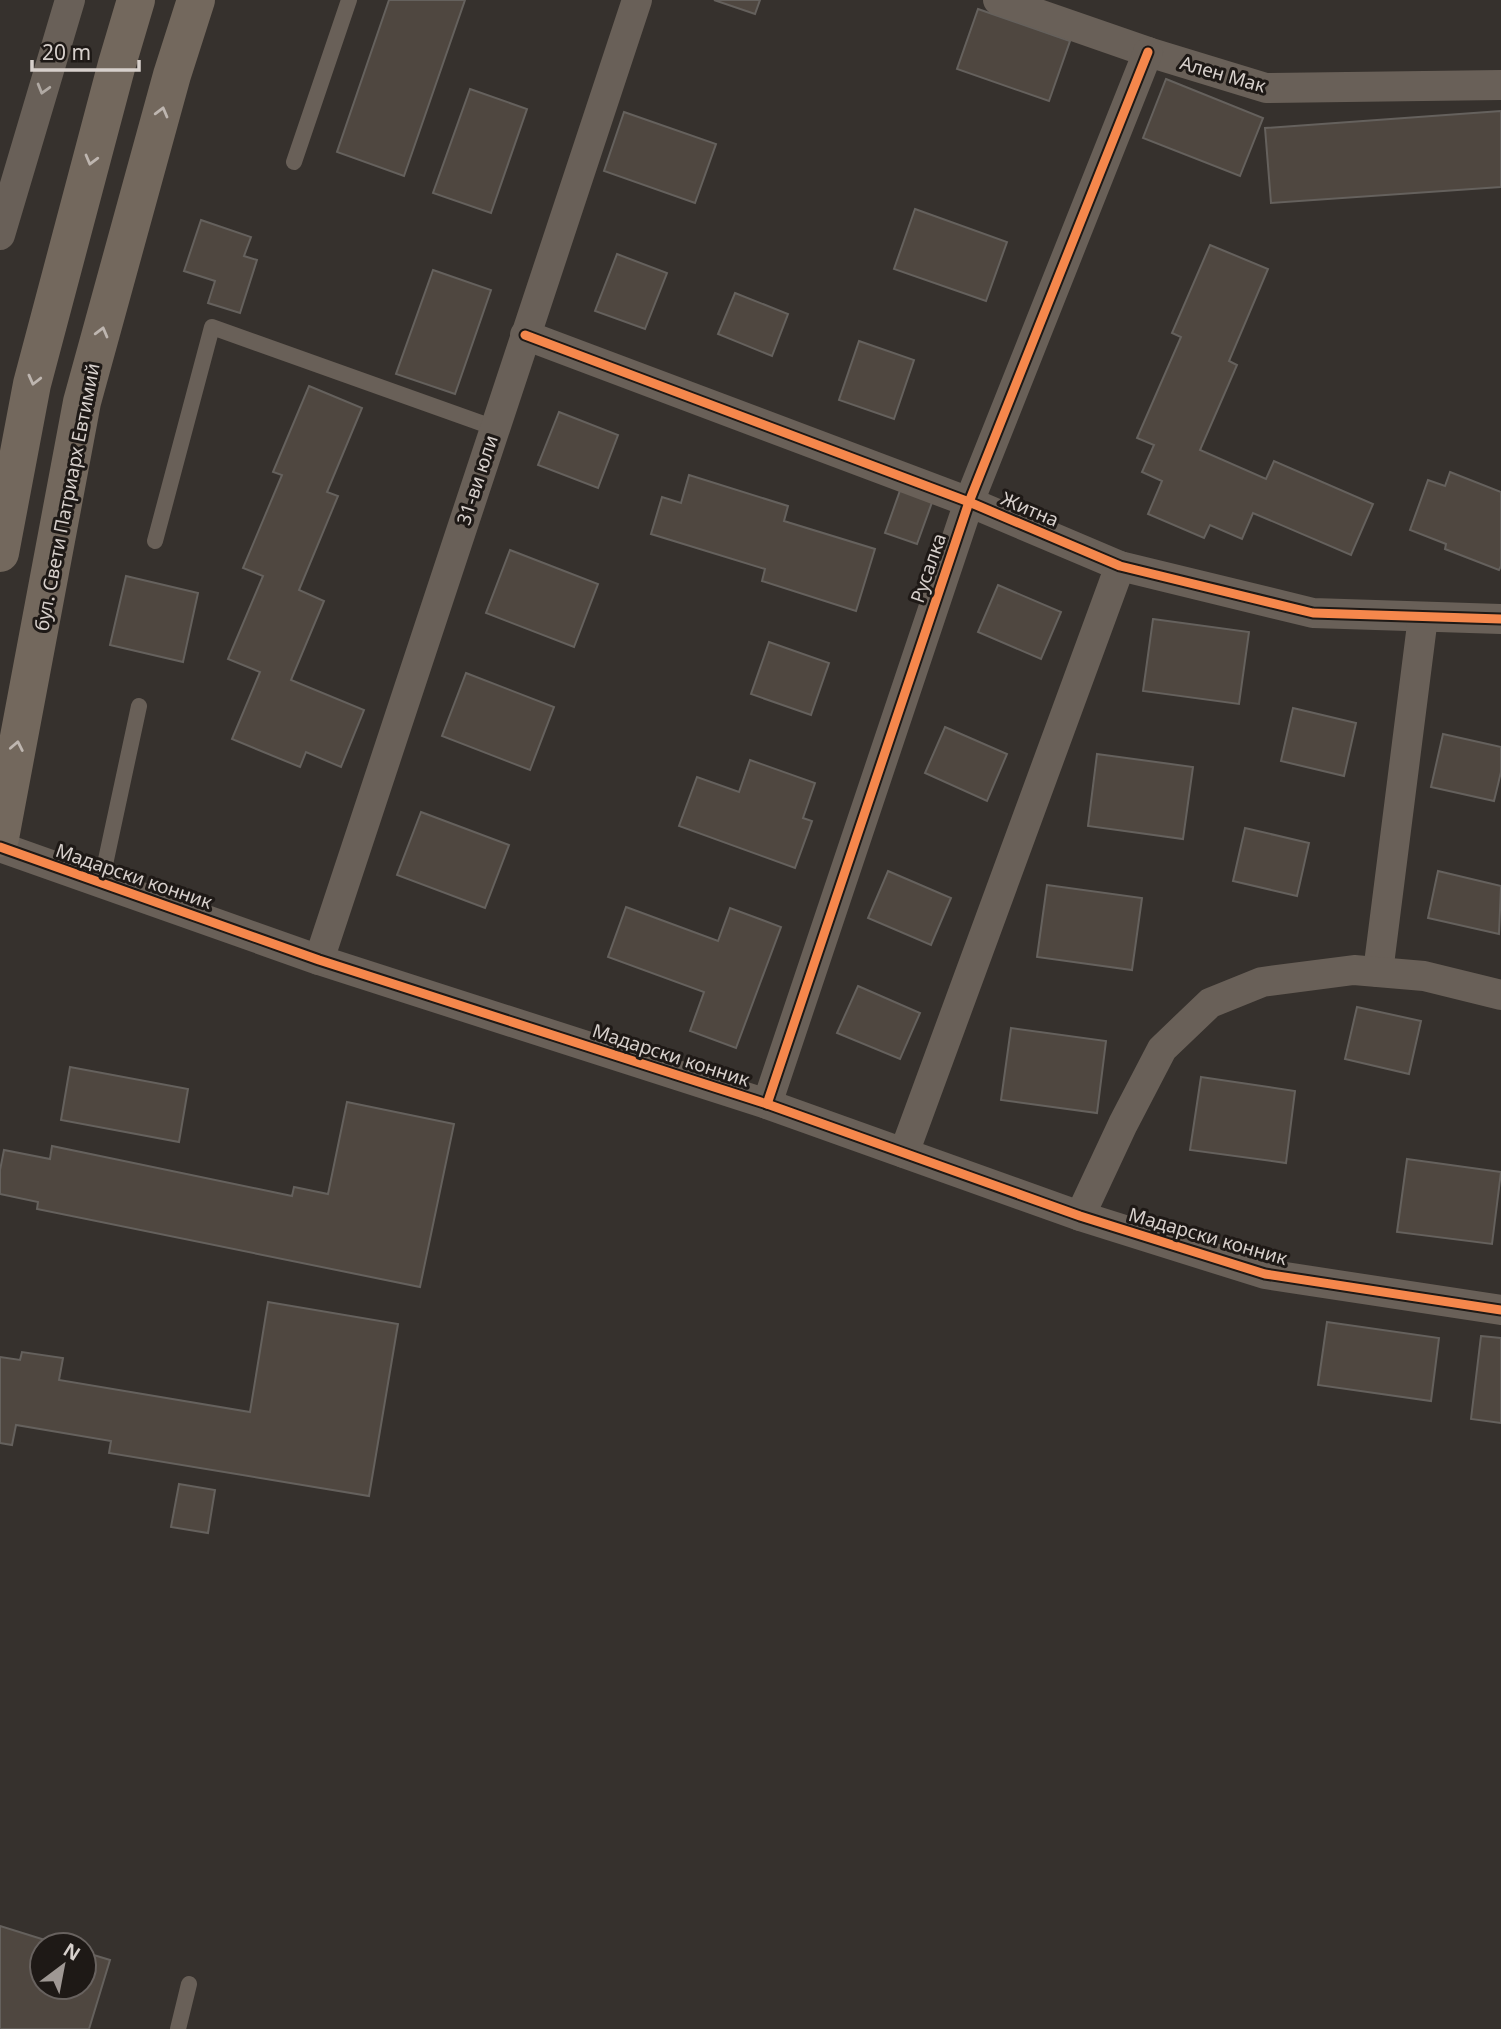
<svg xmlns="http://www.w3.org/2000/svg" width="1501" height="2029" viewBox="0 0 1501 2029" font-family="'Noto Sans',sans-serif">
<rect width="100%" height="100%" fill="#36312d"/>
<g fill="#4f4740" stroke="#65615d" stroke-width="2">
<polygon points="389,0 465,0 404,176 337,152"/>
<polygon points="714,0 760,0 755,14"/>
<polygon points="978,9 1070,41 1049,101 957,69"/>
<polygon points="1166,79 1263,118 1240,176 1143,138"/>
<polygon points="470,89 527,109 491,213 433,193"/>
<polygon points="1501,111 1501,187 1271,203 1265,128"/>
<polygon points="624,112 716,144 695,203 604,171"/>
<polygon points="915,209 1007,242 986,301 894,269"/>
<polygon points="201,220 251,237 244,256 257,260 240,313 208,303 215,281 184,271"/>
<polygon points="1210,245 1268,269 1229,361 1237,365 1200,450 1266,479 1274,461 1373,504 1351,555 1253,513 1242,539 1210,525 1204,538 1148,514 1162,481 1142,472 1154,445 1137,438 1181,337 1172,333"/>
<polygon points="617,254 667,273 645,329 595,311"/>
<polygon points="433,270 491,290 455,394 396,374"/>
<polygon points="735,293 788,314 772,356 718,334"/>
<polygon points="859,341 914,360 894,419 839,400"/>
<polygon points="309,386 362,408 327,492 338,496 299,590 324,601 291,680 364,710 341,767 306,752 300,767 232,739 260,672 228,659 263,576 243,568 282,475 273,472"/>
<polygon points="559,412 618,435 598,488 538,465"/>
<polygon points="1450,472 1501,492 1501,566 1499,570 1445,549 1446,544 1410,530 1428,480 1445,486"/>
<polygon points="689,475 788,506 784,521 875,549 856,611 762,581 765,569 651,534 662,497 681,503"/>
<polygon points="903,482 935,494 917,544 885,533"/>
<polygon points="510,550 598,584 574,647 486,613"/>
<polygon points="126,576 198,593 183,662 110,645"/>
<polygon points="998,585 1061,612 1041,659 978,632"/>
<polygon points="1153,619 1249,632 1239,704 1143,691"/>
<polygon points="769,642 829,663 811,715 751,694"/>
<polygon points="466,673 554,707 530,770 442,736"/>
<polygon points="1293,708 1356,723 1344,776 1281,761"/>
<polygon points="945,727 1007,754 987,801 925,773"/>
<polygon points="1443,734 1501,747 1501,772 1494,801 1431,787"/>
<polygon points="1097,754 1193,767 1183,839 1088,826"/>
<polygon points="750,760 815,783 803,818 812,821 795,868 679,826 697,777 739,792"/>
<polygon points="421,812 509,845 485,908 397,875"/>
<polygon points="1245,828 1309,843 1297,896 1233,881"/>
<polygon points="888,871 951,898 931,945 868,918"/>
<polygon points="1438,871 1501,886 1499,934 1428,918"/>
<polygon points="1047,885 1142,898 1132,970 1037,957"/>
<polygon points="626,907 718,941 730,908 781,927 736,1048 690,1031 704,992 608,957"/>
<polygon points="858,986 920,1013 900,1059 837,1033"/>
<polygon points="1357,1007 1421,1021 1409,1074 1345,1059"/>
<polygon points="1011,1028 1106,1041 1097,1113 1001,1100"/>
<polygon points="70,1067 188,1089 179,1142 61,1120"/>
<polygon points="1201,1077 1295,1091 1286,1163 1190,1150"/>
<polygon points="347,1102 454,1124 420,1287 37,1209 38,1202 0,1194 0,1170 4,1150 50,1159 52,1146 292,1196 294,1187 328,1194"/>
<polygon points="1407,1159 1501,1172 1492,1244 1397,1232"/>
<polygon points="268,1302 398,1324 369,1496 109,1453 111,1441 16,1425 12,1445 0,1443 0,1357 20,1360 22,1352 63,1358 59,1380 250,1412"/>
<polygon points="1327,1322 1439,1338 1431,1401 1318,1385"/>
<polygon points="1481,1336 1501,1338 1501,1423 1471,1419"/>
<polygon points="179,1484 215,1490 208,1533 171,1527"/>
<polygon points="0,1926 61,1945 42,1945 42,1987 84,1987 84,1952 110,1960 89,2029 0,2029"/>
</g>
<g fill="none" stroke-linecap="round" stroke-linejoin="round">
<g stroke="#696058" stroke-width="16">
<polyline points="294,162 349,0"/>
<polyline points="155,541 212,327 495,428"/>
<polyline points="101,883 139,706"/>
<polyline points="178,2029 189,1984"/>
</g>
<g stroke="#696058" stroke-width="30">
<polyline points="998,0 1148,52 1266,88 1501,85"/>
<polyline points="0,235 70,0"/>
<polyline points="525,335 969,502 1120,566 1313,613 1501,619"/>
<polyline points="0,847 319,960 767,1104 1080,1216 1265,1274 1501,1310"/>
<polyline points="319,960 637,0"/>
<polyline points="1378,972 1423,617"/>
<polyline points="767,1104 969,502 1148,52"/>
<polyline points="904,1153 1120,566"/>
<polyline points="1080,1216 1123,1124 1162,1049 1210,1003 1262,982 1354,970 1424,976 1501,995"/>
</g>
<g stroke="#73685d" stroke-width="38">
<polyline points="0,553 32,384 117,64 136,0"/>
<polyline points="0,838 82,402 172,75 196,0"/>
</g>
<g stroke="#1e1916" stroke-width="13">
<g id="cycleway">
<polyline points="525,335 969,502 1120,566 1313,613 1501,619"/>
<polyline points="0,847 319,960 767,1104 1080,1216 1265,1274 1501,1310"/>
<polyline points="767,1104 969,502 1148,52"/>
</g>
</g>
<use href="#cycleway" stroke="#f5874c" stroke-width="9"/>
</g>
<defs><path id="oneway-chevron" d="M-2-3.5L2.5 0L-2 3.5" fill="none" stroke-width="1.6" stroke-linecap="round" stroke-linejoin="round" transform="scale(1.75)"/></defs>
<use stroke="#b0a9a3" href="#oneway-chevron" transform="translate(43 89) rotate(106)"/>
<g stroke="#beb6b0">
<use href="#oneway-chevron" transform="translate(162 112) rotate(-75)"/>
<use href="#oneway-chevron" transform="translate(91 160) rotate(105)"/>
<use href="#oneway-chevron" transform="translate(102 332) rotate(-75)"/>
<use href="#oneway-chevron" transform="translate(34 380) rotate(104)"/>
<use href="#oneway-chevron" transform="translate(17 746) rotate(-79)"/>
</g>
<g text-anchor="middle" stroke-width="6" stroke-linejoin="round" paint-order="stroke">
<g font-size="19" fill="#d7d0cc" stroke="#1e1916">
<text transform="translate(1223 74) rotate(16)" y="7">Ален Мак</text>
<text transform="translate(477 480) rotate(-72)" y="7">31-ви юли</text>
<text transform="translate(67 497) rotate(-79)" y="7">бул. Свети Патриарх Евтимий</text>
<text transform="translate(1030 509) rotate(23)" y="7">Житна</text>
<text transform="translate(928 568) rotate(-71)" y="7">Русалка</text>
<text transform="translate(134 876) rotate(19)" y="7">Мадарски конник</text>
<text transform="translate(671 1055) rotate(18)" y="7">Мадарски конник</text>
<text transform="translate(1208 1236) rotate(16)" y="7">Мадарски конник</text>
</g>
</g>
<g transform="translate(63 1966) rotate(32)"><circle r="33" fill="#1e1916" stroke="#68625f" stroke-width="2"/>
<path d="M0-5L12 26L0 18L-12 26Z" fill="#9f9894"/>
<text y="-10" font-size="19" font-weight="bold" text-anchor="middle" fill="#d7d0cc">N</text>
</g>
<path d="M32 60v10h107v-10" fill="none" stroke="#d7d0cc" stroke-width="3.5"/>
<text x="42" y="60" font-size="21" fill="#d7d0cc" stroke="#1e1916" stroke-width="5" paint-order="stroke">20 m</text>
</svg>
